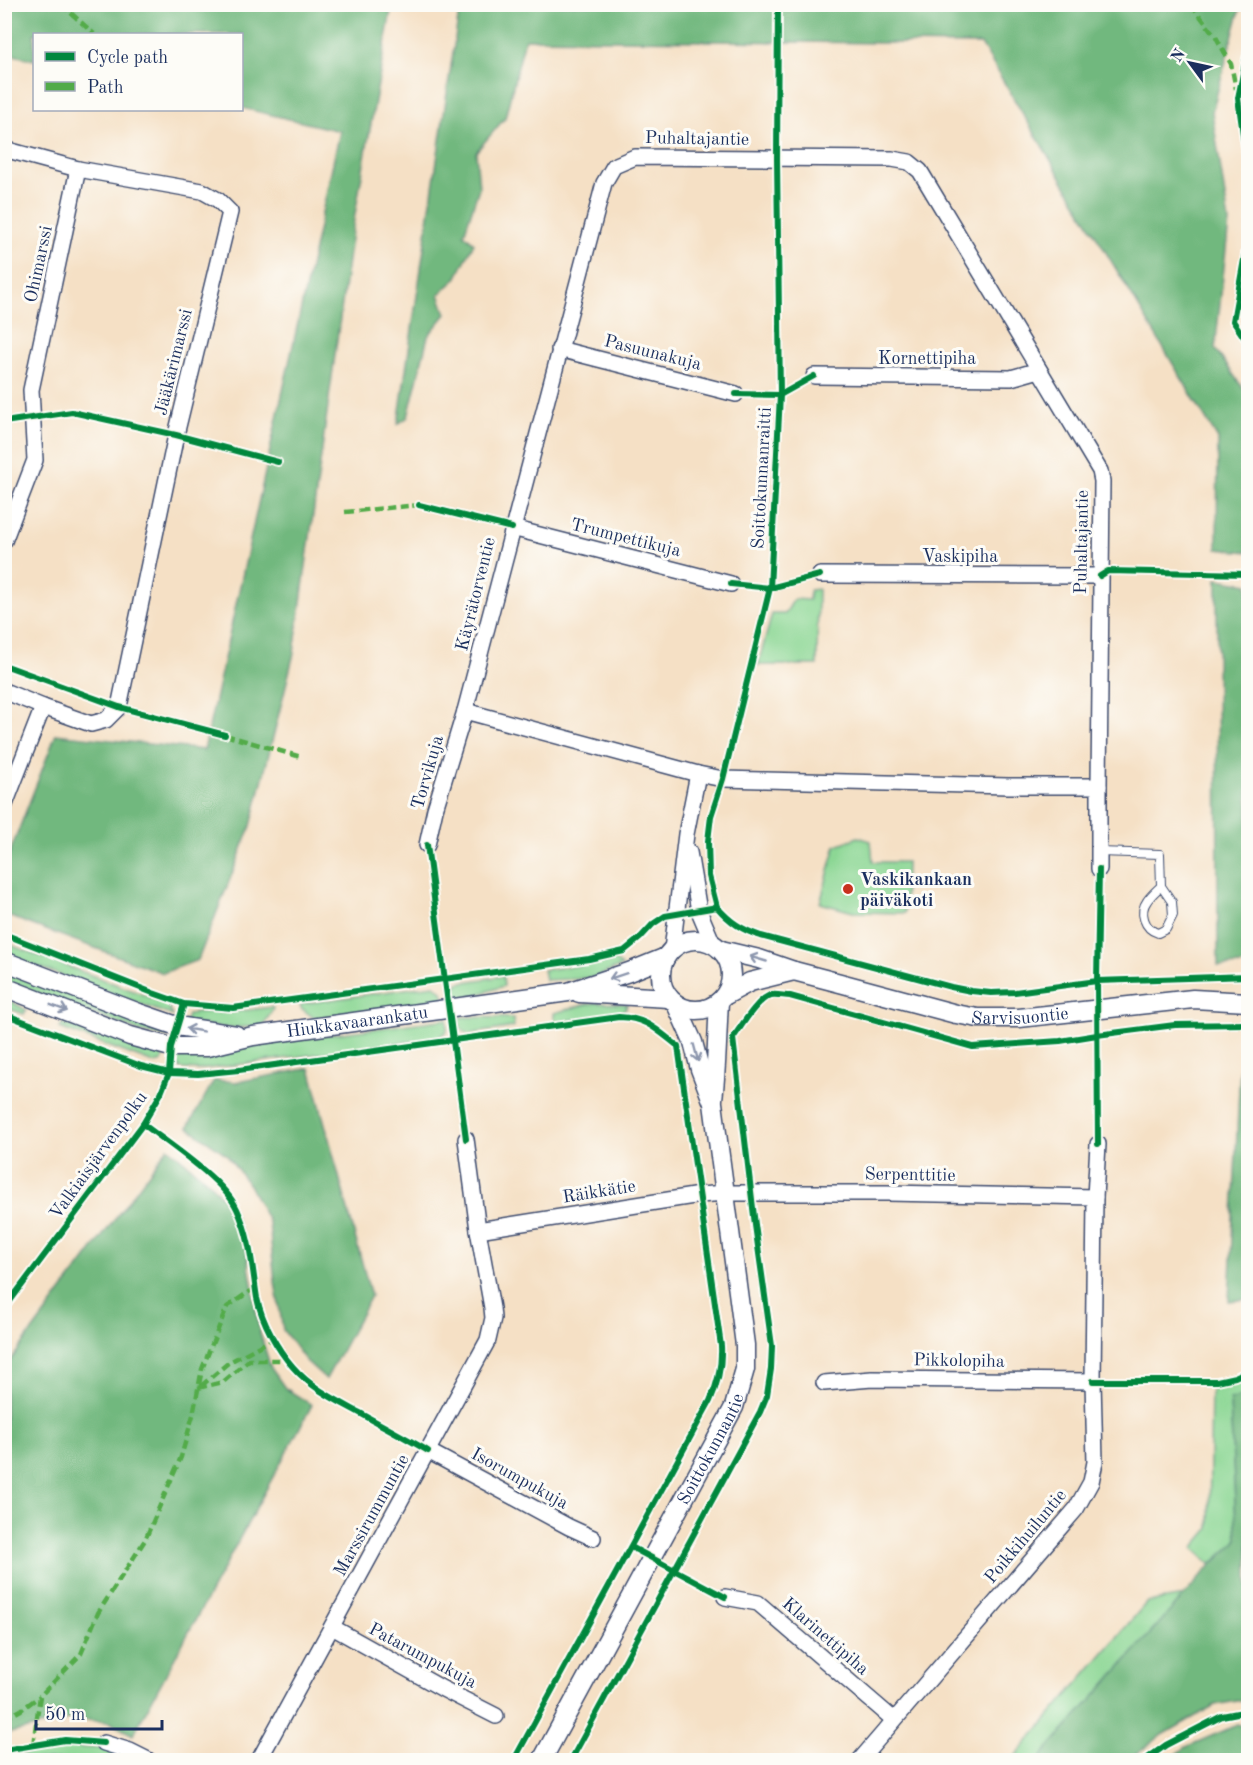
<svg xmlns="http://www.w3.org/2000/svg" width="1253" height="1765" viewBox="0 0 1253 1765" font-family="'Old Standard TT',serif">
<rect width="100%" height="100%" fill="#fdfcf7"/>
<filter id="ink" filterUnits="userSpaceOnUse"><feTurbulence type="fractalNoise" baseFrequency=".0167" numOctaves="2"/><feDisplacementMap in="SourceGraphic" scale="12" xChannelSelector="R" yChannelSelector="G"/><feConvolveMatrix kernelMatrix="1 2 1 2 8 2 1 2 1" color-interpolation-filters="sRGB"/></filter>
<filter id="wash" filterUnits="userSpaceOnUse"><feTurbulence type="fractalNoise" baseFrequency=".008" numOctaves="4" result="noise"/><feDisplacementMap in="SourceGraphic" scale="24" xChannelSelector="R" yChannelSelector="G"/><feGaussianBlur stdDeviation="1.35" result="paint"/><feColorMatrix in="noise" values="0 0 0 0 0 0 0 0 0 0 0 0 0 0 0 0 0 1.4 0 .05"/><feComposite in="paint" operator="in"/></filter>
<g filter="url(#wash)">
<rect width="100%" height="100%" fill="#f5e0c5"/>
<g fill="#8cd794" stroke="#548379" stroke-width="1.5">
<polygon points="818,589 817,665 758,665 772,614 785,614 794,599 809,600 810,590"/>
<polygon points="858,837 871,841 873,862 906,862 905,913 853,912 820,903 836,845"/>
<polygon points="5,943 163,1002 169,1007 173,1016 5,955"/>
<polygon points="614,960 622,966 595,977 576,979 545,980 543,970 604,962"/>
<polygon points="4,969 169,1031 167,1037 141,1032 5,981"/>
<polygon points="503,976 504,986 473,996 455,999 454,990 458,983"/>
<polygon points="434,985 442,991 444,999 441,1002 314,1018 301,1008 300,1004"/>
<polygon points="5,998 26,1010 24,1014 5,1007"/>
<polygon points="596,1003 627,1004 626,1008 619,1014 558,1022 554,1019 554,1013 587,1004"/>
<polygon points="272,1007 273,1009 263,1026 228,1028 185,1023 188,1015 196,1012 232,1012"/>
<path d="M462,1017L513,1018L514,1027L469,1034C461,1031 458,1025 457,1018Z"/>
<polygon points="447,1019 447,1031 438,1038 198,1070 180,1069 175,1061 177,1054 208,1051"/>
<polygon points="62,1024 103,1032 164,1053 162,1061 156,1064 60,1028"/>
<polygon points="1248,1375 1248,1394 1230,1401 1237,1541 1211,1564 1193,1548 1209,1529 1211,1388 1221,1386"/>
<polygon points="1185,1596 1038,1760 1012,1760 1147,1602"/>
<polygon points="68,1747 103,1748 123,1753 119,1760 5,1760 4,1758 7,1757"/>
</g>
<g fill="#71b87e" stroke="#46746e" stroke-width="1.5">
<polygon points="5,4 392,5 352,231 294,653 251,826 198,960 163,973 5,915 5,865 56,734 204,750 340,131 242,108 242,34 34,34 34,60 5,53"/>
<polygon points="460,5 1241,5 1212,112 1229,222 1215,349 1248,395 1248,552 1217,549 1218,439 981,44 525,39 505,118 476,152 479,188 464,234 474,243 456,279 439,294 446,314 428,336 408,417 398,424"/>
<polygon points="1217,579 1248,584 1248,965 1218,966"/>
<polygon points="1248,1061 1248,1299 1229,1301 1240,1067"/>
<polygon points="310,1068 371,1296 326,1379 305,1360 283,1330 275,1282 269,1223 249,1185 227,1155 188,1127 214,1080 237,1082"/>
<polygon points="168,1147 209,1182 232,1209 246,1247 260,1333 271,1368 285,1388 312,1405 133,1735 109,1722 72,1719 5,1734 5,1368"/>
<polygon points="1248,1394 1248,1699 1215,1705 1161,1736 1128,1760 1038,1760 1211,1565 1237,1541 1230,1400"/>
<polygon points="1237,1725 1248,1726 1248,1760 1169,1760 1186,1747"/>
</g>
</g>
<g filter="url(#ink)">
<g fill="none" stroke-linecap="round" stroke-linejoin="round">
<g stroke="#3c4a6d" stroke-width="10">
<path id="service" d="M1099,852L1160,854L1161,886L1172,902L1173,915L1166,929L1158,933C1144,929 1139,912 1147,901C1151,895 1156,891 1161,886"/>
</g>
<g stroke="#3c4a6d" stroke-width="18">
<g id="minor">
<polyline points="4,149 78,169 202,191 218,200 230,212 176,435 119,707 106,720 91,724 43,707 4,691"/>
<polygon points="635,157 892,159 909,162 920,171 1100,471 1102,481 1099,786 1008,786 723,779 698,774 465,711 604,183 614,166"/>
<polyline points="559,349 736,394"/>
<polyline points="814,376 1011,378 1039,370"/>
<polyline points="512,528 731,584"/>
<polyline points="4,541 35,460 31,390 78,169"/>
<polyline points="820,575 1100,576"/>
<polyline points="1099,786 1099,869"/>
<polyline points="4,807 43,707"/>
<polyline points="427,845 435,809 465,711"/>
<polyline points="689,852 699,911 713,944"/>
<polyline points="672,950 686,834 698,774"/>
<polyline points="478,1230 700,1195 725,1193 887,1193 1095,1197"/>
<polyline points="824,1383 872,1379 1093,1381"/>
<polyline points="428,1451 569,1527 593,1538"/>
<polyline points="725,1597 758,1603 894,1720"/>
<polyline points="332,1627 443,1689 496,1716"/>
<polyline points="104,1743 130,1751 148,1760"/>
<polyline points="259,1760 488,1340 493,1318 492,1308 478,1230 466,1139"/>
<polyline points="860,1760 1076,1509 1091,1482 1095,1462 1093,1381 1095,1197 1098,1144"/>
</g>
</g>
<g stroke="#3c4a6d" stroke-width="21">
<g id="tertiary">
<circle cx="696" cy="975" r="35"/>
<path id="s1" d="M721,950L759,959L794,971L840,983L956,1014L978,1018H1019L1193,999L1248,1002"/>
<polyline points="4,961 139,1013 177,1026 236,1035"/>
<path id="s2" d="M4,987L130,1036L171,1047H207L253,1036L568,992L629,972L666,957"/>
<polyline points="579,993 669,998"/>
<polyline points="726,995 750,982 794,971"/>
<path d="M713,1099C717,1066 717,1034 719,1002"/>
<path id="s3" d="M542,1760L734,1407L745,1369V1345L713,1103L700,1069L693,1042L676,1004"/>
</g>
</g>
<use href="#service" stroke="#fff" stroke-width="8"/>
<use href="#minor" stroke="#fff" stroke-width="15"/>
<use href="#tertiary" stroke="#fff" stroke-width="18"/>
<g stroke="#52ab49" stroke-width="4.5" stroke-dasharray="9 4.5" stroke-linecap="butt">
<polyline points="61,4 94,34"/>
<polyline points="1191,4 1216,37 1231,64 1236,89"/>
<polyline points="345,512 419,505"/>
<polyline points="225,735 301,757"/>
<polyline points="201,1386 228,1363 274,1338"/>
<polyline points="198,1388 223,1382 249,1360 288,1360"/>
<polyline points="4,1719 21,1710 40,1696"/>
<polyline points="33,1745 40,1696 81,1654 98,1613 145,1540 181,1457 193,1415 202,1369 227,1307 256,1287"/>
</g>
<g stroke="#fdfcf7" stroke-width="10">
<g id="cycleway">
<polyline points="1248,49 1238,98 1248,170"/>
<polyline points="1248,237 1233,321 1248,343"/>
<polyline points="736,394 780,395 814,376"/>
<polyline points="4,422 72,412 176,435 278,462"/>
<polyline points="419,505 512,528"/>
<polyline points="1100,576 1108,571 1248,574"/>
<polyline points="731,584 770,588 820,575"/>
<polyline points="4,665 119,707 225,735"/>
<polyline points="427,845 466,1139"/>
<polyline points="717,907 709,876 708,841 711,816 723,779 770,588 780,395 777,159 778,4"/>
<path d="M4,934L153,993L184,1004L233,1008L589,959L624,951L640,938L653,924L665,916L717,907C730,922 742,930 761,936L951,987L971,991L991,993L1015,992L1097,981L1099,869"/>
<path d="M4,1014L141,1066L169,1073L198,1074L239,1070L619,1017C647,1018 657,1030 678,1046L721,1346C722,1366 718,1383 710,1401L514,1760"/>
<path d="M143,1124C170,1145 223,1179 237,1209C251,1239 252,1267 257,1298C262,1322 277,1349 293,1367C311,1388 336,1400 360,1413C383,1426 406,1438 428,1451"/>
<polyline points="1098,1144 1097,981 1248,976"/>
<polyline points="4,1309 143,1124 161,1093 169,1073 171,1047 184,1004"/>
<polyline points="1093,1381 1217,1381 1235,1377 1248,1371"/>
<polyline points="631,1547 725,1597"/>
<polyline points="4,1750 65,1740 104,1743"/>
<path d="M571,1760L760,1412L767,1395L771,1369L772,1346L755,1225L733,1038C741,1027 757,999 771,995C777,994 784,996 790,996L973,1047L1060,1041L1097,1035L1175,1025L1248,1024"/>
<polyline points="1145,1760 1166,1745 1222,1716 1248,1711"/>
</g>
</g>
<use href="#cycleway" stroke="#00873e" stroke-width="6"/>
</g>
<defs><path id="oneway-shaft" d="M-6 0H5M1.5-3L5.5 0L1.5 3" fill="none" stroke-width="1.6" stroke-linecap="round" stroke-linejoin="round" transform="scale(1.5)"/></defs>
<g stroke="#8d97ae">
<use href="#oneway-shaft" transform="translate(758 959) rotate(-164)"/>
<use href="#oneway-shaft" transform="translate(618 976) rotate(162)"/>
<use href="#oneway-shaft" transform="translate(59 1008) rotate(21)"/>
<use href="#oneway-shaft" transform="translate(195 1030) rotate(-170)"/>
<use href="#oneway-shaft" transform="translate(696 1053) rotate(75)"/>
</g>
</g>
<circle fill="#c8321e" stroke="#fdfcf7" stroke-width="2" cx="848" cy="889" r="6"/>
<g text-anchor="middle" stroke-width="6" stroke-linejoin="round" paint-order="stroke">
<g font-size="18" fill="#1b2f5e" stroke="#fdfcf7">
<text transform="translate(697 138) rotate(1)" y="6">Puhaltajantie</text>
<text transform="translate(38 264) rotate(-78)" y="6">Ohimarssi</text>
<text transform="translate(653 352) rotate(14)" y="6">Pasuunakuja</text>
<text x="927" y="364">Kornettipiha</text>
<text transform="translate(173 362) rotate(-76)" y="6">Jääkärimarssi</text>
<text transform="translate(761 478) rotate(-87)" y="6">Soittokunnanraitti</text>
<text transform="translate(626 537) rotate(14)" y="6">Trumpettikuja</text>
<text transform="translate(1081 542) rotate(-89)" y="6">Puhaltajantie</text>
<text x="960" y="562">Vaskipiha</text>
<text transform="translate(475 594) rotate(-76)" y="6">Käyrätorventie</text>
<text transform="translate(427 772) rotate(-74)" y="6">Torvikuja</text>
<text dy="6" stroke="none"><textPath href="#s1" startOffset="308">Sarvisuontie</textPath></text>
<text dy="6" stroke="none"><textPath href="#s2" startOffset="366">Hiukkavaarankatu</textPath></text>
<text transform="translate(98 1155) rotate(-54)" y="6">Valkiaisjärvenpolku</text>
<text transform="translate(910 1174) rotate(1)" y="6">Serpenttitie</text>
<text transform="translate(599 1191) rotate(-9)" y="6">Räikkätie</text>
<text transform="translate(959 1360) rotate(1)" y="6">Pikkolopiha</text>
<text dy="6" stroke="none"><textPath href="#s3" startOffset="354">Soittokunnantie</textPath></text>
<text transform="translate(520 1478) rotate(29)" y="6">Isorumpukuja</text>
<text transform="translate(371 1515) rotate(-61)" y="6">Marssirummuntie</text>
<text transform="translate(1025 1536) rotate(-50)" y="6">Poikkihuiluntie</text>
<text transform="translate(826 1636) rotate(41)" y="6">Klarinettipiha</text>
<text transform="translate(423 1655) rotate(28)" y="6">Patarumpukuja</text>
</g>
<g font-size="18" font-weight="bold" fill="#1b2f5e" stroke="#fdfcf7" text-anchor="start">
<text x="860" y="885">Vaskikankaan<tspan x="860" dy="21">päiväkoti</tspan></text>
</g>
</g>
<rect width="1253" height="1765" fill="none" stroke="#fdfcf7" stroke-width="24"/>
<rect x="33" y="33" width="210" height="78" fill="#fdfcf7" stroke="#a3aaba" stroke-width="1.5"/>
<rect x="45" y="52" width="30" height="9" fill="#00873e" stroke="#a3aaba" stroke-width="1.5"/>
<text x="87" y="63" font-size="18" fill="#1b2f5e">Cycle path</text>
<rect x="45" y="82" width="30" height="9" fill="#52ab49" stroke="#a3aaba" stroke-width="1.5"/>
<text x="87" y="93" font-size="18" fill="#1b2f5e">Path</text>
<g transform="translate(1190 63) rotate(303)" stroke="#fdfcf7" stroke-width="4.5" paint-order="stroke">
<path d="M0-4.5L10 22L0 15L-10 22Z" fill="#1b2f5e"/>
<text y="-9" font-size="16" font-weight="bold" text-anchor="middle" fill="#1b2f5e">N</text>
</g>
<path d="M36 1720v9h126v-9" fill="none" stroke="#1b2f5e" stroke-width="3"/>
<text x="45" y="1720" font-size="18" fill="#1b2f5e" stroke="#fdfcf7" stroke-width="4.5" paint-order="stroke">50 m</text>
</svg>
